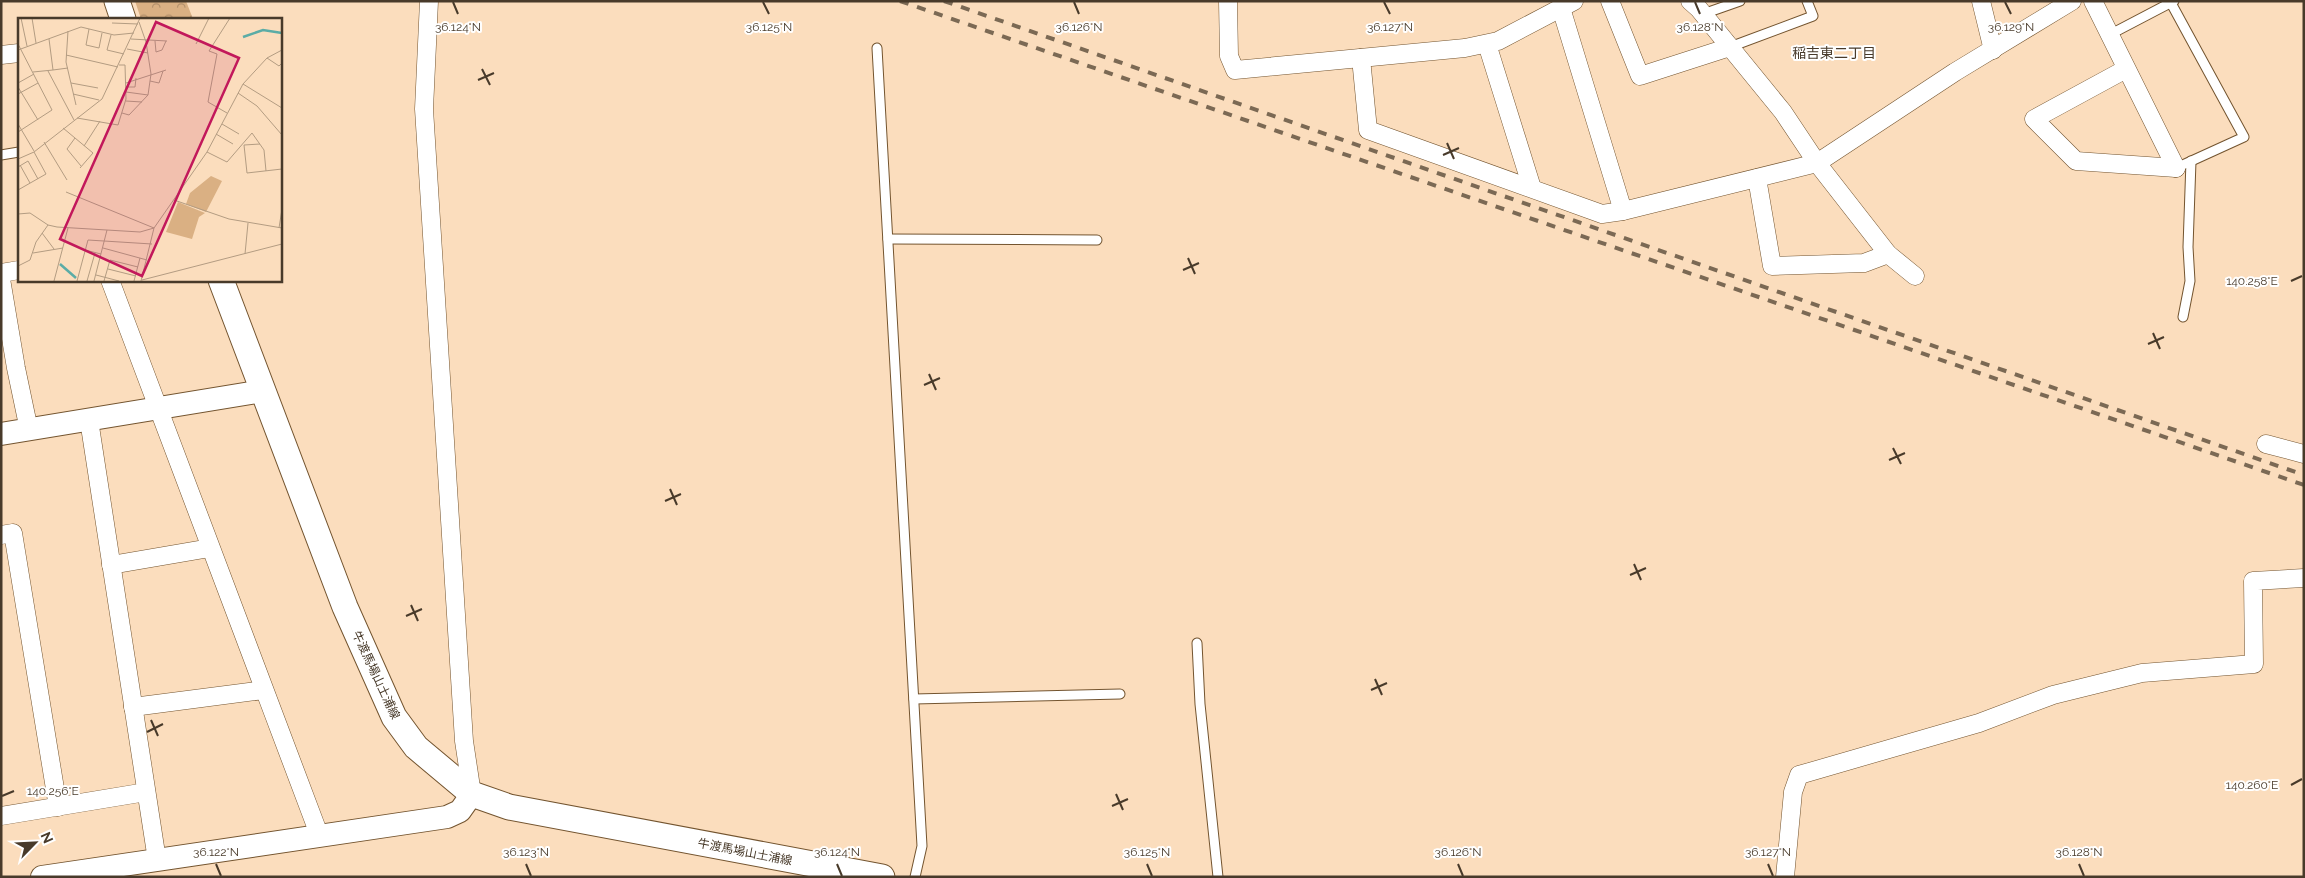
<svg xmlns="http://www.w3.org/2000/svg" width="2305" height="878" viewBox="0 0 2305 878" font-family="Raleway,'Noto Sans JP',sans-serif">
<defs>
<pattern id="forest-crowns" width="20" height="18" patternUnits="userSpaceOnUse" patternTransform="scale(1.25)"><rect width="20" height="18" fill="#dab083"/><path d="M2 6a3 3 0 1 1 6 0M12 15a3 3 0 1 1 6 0" fill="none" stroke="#b3906b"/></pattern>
</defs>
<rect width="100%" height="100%" fill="#fbddbd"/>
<polygon fill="url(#forest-crowns)" points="135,1 186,1 193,19 141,19"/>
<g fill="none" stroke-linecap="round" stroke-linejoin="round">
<g stroke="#73542f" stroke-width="11">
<g id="service">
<polyline points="2171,3 2244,137 2176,168"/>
<polyline points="1703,14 1740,1"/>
<polyline points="2109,35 2174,1"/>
<polyline points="1730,47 1813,16 1807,1"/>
<polyline points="877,48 922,846 915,877"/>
<polyline points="1,155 19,152"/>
<polyline points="888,239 1097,240"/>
<polyline points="2183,317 2190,281 2188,247 2191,161"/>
<polyline points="1197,643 1200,704 1218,877"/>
<polyline points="914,699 1120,694"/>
</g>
</g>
<g stroke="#73542f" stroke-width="19">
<g id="minor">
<polyline points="429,1 424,109 464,741 472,794"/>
<polyline points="1228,1 1229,56 1235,70 1465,48 1498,41 1574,1"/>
<polyline points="1610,1 1640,76 1730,47"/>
<polyline points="1690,1 1699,9 1783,112 1817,163 1888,254 1915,276"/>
<polyline points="1981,1 1993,50"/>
<polyline points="2093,1 2176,168"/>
<polyline points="1561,8 1623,211"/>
<polyline points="1487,44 1532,188"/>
<polyline points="1,55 19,53"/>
<polyline points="1361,58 1368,130 1602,214 1623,211 1817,163 1955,72 2072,1"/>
<polyline points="2126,69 2034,119 2076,161 2176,168"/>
<polyline points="1757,178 1772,266 1864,263 1888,254"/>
<polyline points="1,273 19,270"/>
<polyline points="1,279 16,368 29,430"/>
<polyline points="110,280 320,837"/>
<polyline points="89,420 157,860"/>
<polyline points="2266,444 2304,454"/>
<polyline points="1,535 13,533 58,807"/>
<polyline points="111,565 210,548"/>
<polyline points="133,707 264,690"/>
<polyline points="1,816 146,792"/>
<polyline points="1785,877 1793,792 1799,775 1979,723 2053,695 2142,673 2254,664 2253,581 2304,578"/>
</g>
</g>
<g stroke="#73542f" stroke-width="24">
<g id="tertiary">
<polyline points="1,434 263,391"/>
<polyline points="42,877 447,817 460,811 472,794"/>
</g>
</g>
<g stroke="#73542f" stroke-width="27">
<g id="secondary">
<polyline points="117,1 123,19"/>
<polyline points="221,280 345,607 394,717 416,747 472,794 509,807 882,877"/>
</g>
</g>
<use href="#service" stroke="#fff" stroke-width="9"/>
<use href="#minor" stroke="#fff" stroke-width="18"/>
<use href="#tertiary" stroke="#fff" stroke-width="22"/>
<use href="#secondary" stroke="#fff" stroke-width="25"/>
<g stroke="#7b6954" stroke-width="4" stroke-dasharray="9 9" stroke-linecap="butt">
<polyline points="900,1 2304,485"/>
<polyline points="944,1 2304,475"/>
</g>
</g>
<path fill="none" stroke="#483a2a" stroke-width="2" d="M453,2L458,14M763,2L769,14M1074,2L1079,14M1384,2L1390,14M1695,2L1700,14M2005,2L2011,14M482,69L490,85M478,80L494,73M1447,143L1454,159M1443,155L1459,148M1188,258L1195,274M1183,270L1199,263M2291,281L2302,276M2153,333L2160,349M2148,344L2164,337M929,374L936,390M924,385L940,378M1893,448L1901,464M1889,460L1905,453M670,489L677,505M665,501L681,494M1634,564L1641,580M1630,575L1646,568M411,605L418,621M406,616L422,609M1375,679L1382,695M1371,690L1387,683M151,720L158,736M147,732L163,724M2291,785L2302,779M1116,794L1123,810M2,796L14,791M1112,806L1128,799M216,864L221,876M526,864L531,876M837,864L842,876M1147,864L1152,876M1458,864L1463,876M1768,864L1773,876M2079,864L2084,876"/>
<g text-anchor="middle" stroke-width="4" stroke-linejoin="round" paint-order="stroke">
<g font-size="12" fill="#483a2a" stroke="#fff">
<text transform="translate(376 675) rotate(65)" y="4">牛渡馬場山土浦線</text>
<text transform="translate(745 852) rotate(11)" y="4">牛渡馬場山土浦線</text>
</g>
<g font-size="14" fill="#483a2a" stroke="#fff">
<text x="1834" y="58">稲吉東二丁目</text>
</g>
</g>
<g transform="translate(18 18)">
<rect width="264" height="264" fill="#fbddbd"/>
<path d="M193,158L204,163L188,194L168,186L172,175ZM160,184L187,195L181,199L174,221L148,214Z" fill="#dab083"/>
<path fill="none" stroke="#5baca6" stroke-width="2.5" d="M225,19L245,12L264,15M42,246L58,260"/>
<path fill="none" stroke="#b39c82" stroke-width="1" d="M3,0L9,28M14,0L18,25M94,5L120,6M71,11L68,27L81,30L84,15M50,13L48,44L58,87M93,17L89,32L106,36M113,21L149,23M137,23L138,34L144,32L148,23M0,26L34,92L0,114M178,26L191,0M109,31L130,35M0,32L63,9L96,17L116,15M48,37L100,49M249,40L261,48L264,45M35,52L50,50M30,53L56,102M15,54L35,52L31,21M132,63L141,65L145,53M0,65L16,56M53,65L80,70M108,65L148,52M225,66L264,90M0,69L20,102M108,69H117L118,60M108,74L130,77M220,75L239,88L264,117M0,76L20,65M55,76L81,82M108,83L124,84M104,95L111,97L130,77L133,56L128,24L121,4M209,95L190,84L199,36L191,33L212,0M59,100L100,107L108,81L107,47H101M0,106L16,133M204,106L221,116M45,110L75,135L62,150M198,116L215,126M57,120L49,131L63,148M26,124L49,162M226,127L229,155L264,151M226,127L242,126M66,128L82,103M189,134L209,144L234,115L246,132L248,153M0,141L16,134L84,81L122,0M2,147L12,165M0,149L10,143L20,161M0,172L28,156L16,134M48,174L136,210L123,263M156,182L211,201L264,210M0,196L12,195L30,207L39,209L122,214L136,210L189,134L225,66L249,40L264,32M261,210L264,191M24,215L36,231M85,230L129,242M67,232L83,236M15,235L45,230M227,236L230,205M0,248L12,242L18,224L30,207M90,251L118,258M78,257L101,263M124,262L264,226M36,263L50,210M59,263L70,222L134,226M69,263L77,235M76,263L89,212M86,263L92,242L120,249M116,263L122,240"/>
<path fill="#c2185b" fill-opacity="0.15" stroke="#c2185b" stroke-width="2.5" d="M138,4L221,40L124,258L42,221Z"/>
<rect width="264" height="264" fill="none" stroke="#483a2a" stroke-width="2.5"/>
</g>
<g font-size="12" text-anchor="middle" fill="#483a2a" stroke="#fff" stroke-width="4" stroke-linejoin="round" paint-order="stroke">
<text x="458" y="31">36.124°N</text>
<text x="769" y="31">36.125°N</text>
<text x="1079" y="31">36.126°N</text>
<text x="1390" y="31">36.127°N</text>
<text x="1700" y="31">36.128°N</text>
<text x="2011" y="31">36.129°N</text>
<text x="2252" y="285">140.258°E</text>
<text x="2252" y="789">140.260°E</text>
<text x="53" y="795">140.256°E</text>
<text x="216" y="856">36.122°N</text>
<text x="526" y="856">36.123°N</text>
<text x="837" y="856">36.124°N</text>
<text x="1147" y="856">36.125°N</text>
<text x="1458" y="856">36.126°N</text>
<text x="1768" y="856">36.127°N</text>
<text x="2079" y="856">36.128°N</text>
</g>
<rect width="2305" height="878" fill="none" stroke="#483a2a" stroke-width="5"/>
<g transform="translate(35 843) rotate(66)" stroke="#ffffff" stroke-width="4" paint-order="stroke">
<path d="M0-4L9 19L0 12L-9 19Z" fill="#483a2a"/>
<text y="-8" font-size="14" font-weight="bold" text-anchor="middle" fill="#483a2a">N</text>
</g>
</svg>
